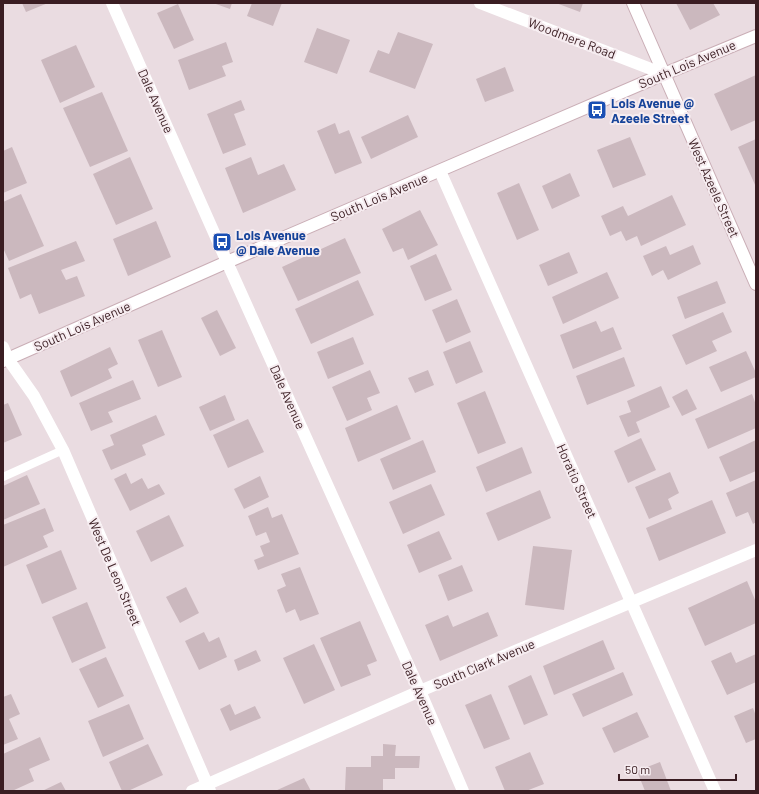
<svg xmlns="http://www.w3.org/2000/svg" width="759" height="794" viewBox="0 0 759 794" font-family="Barlow,sans-serif">
<rect width="100%" height="100%" fill="#eadce1"/>
<g fill="#cbb8be">
<polygon points="22,3 48,3 26,12"/>
<polygon points="213,3 232,3 230,9"/>
<polygon points="252,3 282,3 273,26 247,16"/>
<polygon points="556,3 583,3 580,12"/>
<polygon points="676,3 713,3 720,15 690,30"/>
<polygon points="178,4 194,40 174,49 157,13"/>
<polygon points="317,28 350,40 337,74 304,62"/>
<polygon points="398,32 433,44 415,89 369,72 378,50 389,54"/>
<polygon points="226,42 233,62 222,66 226,76 189,90 178,60"/>
<polygon points="76,45 95,87 60,103 41,60"/>
<polygon points="505,67 514,91 485,102 476,79"/>
<polygon points="756,75 756,120 731,131 714,94"/>
<polygon points="102,92 128,151 90,167 63,108"/>
<polygon points="241,100 245,110 234,114 246,145 223,154 207,114"/>
<polygon points="408,115 418,137 371,159 361,137"/>
<polygon points="335,123 339,134 349,130 362,163 335,174 317,131"/>
<polygon points="630,137 646,175 613,188 597,150"/>
<polygon points="756,139 756,187 738,147"/>
<polygon points="12,147 27,183 3,193 3,151"/>
<polygon points="130,157 153,209 116,225 93,174"/>
<polygon points="251,157 258,175 284,164 296,190 243,213 225,168"/>
<polygon points="570,173 580,196 552,209 542,186"/>
<polygon points="519,183 539,230 517,240 497,193"/>
<polygon points="21,194 44,246 9,261 3,248 3,202"/>
<polygon points="672,195 686,225 641,246 637,236 626,241 621,231 610,236 601,216 623,206 628,216"/>
<polygon points="420,210 438,245 408,260 403,248 393,252 382,229"/>
<polygon points="156,221 171,257 128,276 113,239"/>
<polygon points="345,238 361,273 298,301 282,267"/>
<polygon points="76,241 85,261 61,270 66,280 77,276 85,296 39,314 31,294 20,299 8,268"/>
<polygon points="693,245 701,264 668,280 663,270 652,276 643,256 666,246 670,255"/>
<polygon points="569,252 578,273 548,286 539,265"/>
<polygon points="436,254 452,290 425,301 410,266"/>
<polygon points="607,272 619,298 563,324 552,297"/>
<polygon points="358,280 374,315 311,344 295,309"/>
<polygon points="717,281 726,303 685,319 677,297"/>
<polygon points="457,299 471,332 446,343 432,310"/>
<polygon points="217,310 236,348 220,356 201,318"/>
<polygon points="723,312 732,332 712,341 717,351 686,365 672,335"/>
<polygon points="596,321 601,332 613,327 622,349 573,369 560,335"/>
<polygon points="162,330 182,377 158,387 138,340"/>
<polygon points="353,337 364,364 328,379 317,352"/>
<polygon points="470,341 483,372 456,384 443,352"/>
<polygon points="110,347 118,364 108,369 112,378 71,397 60,371"/>
<polygon points="746,351 756,373 756,377 721,392 709,367"/>
<polygon points="624,357 635,386 587,405 576,376"/>
<polygon points="370,370 380,393 367,398 372,410 347,421 332,387"/>
<polygon points="428,370 434,385 415,393 408,378"/>
<polygon points="133,380 141,399 108,412 113,422 91,431 79,403"/>
<polygon points="661,386 670,407 636,422 640,432 628,437 619,416 631,412 627,401"/>
<polygon points="687,389 697,409 682,416 672,397"/>
<polygon points="485,391 506,443 478,454 457,403"/>
<polygon points="752,394 756,405 756,428 708,449 695,419"/>
<polygon points="225,395 235,420 210,431 199,407"/>
<polygon points="8,403 22,435 3,443 3,405"/>
<polygon points="397,405 411,439 358,462 345,428"/>
<polygon points="156,415 165,435 142,445 146,455 111,470 102,450 114,445 110,435"/>
<polygon points="248,419 264,452 228,468 213,435"/>
<polygon points="641,438 656,470 628,483 614,451"/>
<polygon points="423,440 436,472 393,490 380,459"/>
<polygon points="756,440 756,471 730,482 719,457"/>
<polygon points="522,447 532,473 486,492 476,467"/>
<polygon points="670,472 679,493 668,499 672,509 649,519 635,487"/>
<polygon points="126,473 131,484 142,478 148,489 159,484 165,494 130,511 114,479"/>
<polygon points="27,475 40,504 3,520 3,486"/>
<polygon points="260,476 269,497 244,509 234,489"/>
<polygon points="756,480 756,522 753,524 748,512 736,517 726,493"/>
<polygon points="431,484 445,515 403,534 389,502"/>
<polygon points="540,490 551,518 498,541 486,513"/>
<polygon points="712,500 726,533 659,561 646,528"/>
<polygon points="268,507 272,518 282,514 299,554 258,570 254,560 264,556 260,546 270,542 266,532 256,536 248,516"/>
<polygon points="45,508 54,531 43,536 48,547 3,567 3,539 4,539 3,536 3,525"/>
<polygon points="169,515 184,546 151,562 136,531"/>
<polygon points="439,531 452,559 419,573 407,545"/>
<polygon points="533,546 572,550 564,610 525,605"/>
<polygon points="61,550 77,589 42,604 26,565"/>
<polygon points="462,565 473,591 448,601 438,575"/>
<polygon points="300,567 319,614 300,621 295,609 286,613 277,590 286,586 281,574"/>
<polygon points="747,581 756,602 756,623 705,646 688,608"/>
<polygon points="186,587 199,613 180,623 166,597"/>
<polygon points="87,602 106,648 72,663 52,617"/>
<polygon points="488,612 498,636 440,661 425,625 448,615 453,627"/>
<polygon points="360,621 377,661 367,665 371,675 341,687 320,638"/>
<polygon points="204,632 209,642 219,637 227,657 199,670 185,641"/>
<polygon points="603,640 615,669 554,695 543,666"/>
<polygon points="314,644 335,690 304,704 283,658"/>
<polygon points="256,650 261,661 238,671 234,660"/>
<polygon points="731,652 736,663 756,654 756,682 727,695 711,661"/>
<polygon points="106,657 124,696 98,708 79,669"/>
<polygon points="623,672 633,695 583,717 572,694"/>
<polygon points="531,675 548,715 524,725 508,686"/>
<polygon points="11,694 20,714 9,719 18,739 3,745 3,697"/>
<polygon points="491,694 510,739 484,749 465,705"/>
<polygon points="129,704 144,739 103,757 88,721"/>
<polygon points="230,704 235,715 255,706 261,718 230,731 220,709"/>
<polygon points="753,708 756,716 756,739 746,743 734,716"/>
<polygon points="637,712 649,737 614,753 602,728"/>
<polygon points="40,737 50,760 29,769 34,781 12,791 3,791 3,754"/>
<polygon points="148,744 163,775 128,791 122,791 109,762"/>
<polygon points="383,744 396,745 395,756 420,756 419,768 395,768 395,779 383,779 383,791 345,790 346,767 371,767 371,756 383,756"/>
<polygon points="530,752 544,784 526,791 505,791 495,767"/>
<polygon points="660,762 671,791 645,791 637,771"/>
<polygon points="304,778 311,791 275,791"/>
<polygon points="61,782 66,791 42,791"/>
</g>
<g fill="none" stroke-linecap="round" stroke-linejoin="round">
<g stroke="#caaeb6" stroke-width="14">
<g id="secondary">
<polyline points="633,3 756,284"/>
<polyline points="3,361 227,262 664,74 756,36"/>
</g>
</g>
<polyline stroke="#fff" stroke-width="8" points="3,477 63,450"/>
<g stroke="#fff" stroke-width="12">
<polyline points="112,3 227,262 420,691 463,791"/>
<polyline points="480,3 664,74"/>
<polyline points="440,171 715,791"/>
<polyline points="3,347 8,359 34,396 63,450 210,791"/>
<polyline points="192,791 420,691 756,550"/>
</g>
<use href="#secondary" stroke="#fff" stroke-width="12"/>
</g>
<defs>
<g id="bus-square" transform="scale(1)"><rect x="-9" y="-9" width="18" height="18" rx="4" fill="#1a4fb4" stroke="#f6ecf0"/><path d="M-5-6H5V4H4V6H2V4H-2V6H-4V4H-5ZM-3.5-4V0h7V-4ZM-3.5 1.2v1.5H-2V1.2ZM2 1.2v1.5H3.5V1.2Z" fill="#fff"/></g>
</defs>
<g fill-rule="evenodd">
<use href="#bus-square" x="597" y="110"/>
<use href="#bus-square" x="222" y="242"/>
</g>
<g text-anchor="middle" stroke-width="4" stroke-linejoin="round" paint-order="stroke">
<g font-size="13" fill="#3a1d22" stroke="#f6ecf0">
<text transform="translate(572 38) rotate(21)" y="5">Woodmere Road</text>
<text transform="translate(687 64) rotate(-23)" y="5">South Lois Avenue</text>
<text transform="translate(156 101) rotate(66)" y="5">Dale Avenue</text>
<text transform="translate(714 188) rotate(66)" y="5">West Azeele Street</text>
<text transform="translate(379 197) rotate(-23)" y="5">South Lois Avenue</text>
<text transform="translate(82 326) rotate(-24)" y="5">South Lois Avenue</text>
<text transform="translate(288 397) rotate(66)" y="5">Dale Avenue</text>
<text transform="translate(577 481) rotate(66)" y="5">Horatio Street</text>
<text transform="translate(115 572) rotate(67)" y="5">West De Leon Street</text>
<text transform="translate(484 664) rotate(-23)" y="5">South Clark Avenue</text>
<text transform="translate(420 693) rotate(66)" y="5">Dale Avenue</text>
</g>
<g font-size="13" font-weight="bold" fill="#164399" stroke="#f6ecf0" text-anchor="start">
<text x="611" y="108">Lois Avenue @<tspan x="611" dy="15">Azeele Street</tspan></text>
<text x="236" y="240">Lois Avenue<tspan x="236" dy="15">@ Dale Avenue</tspan></text>
</g>
</g>
<rect width="759" height="794" fill="none" stroke="#3a1d22" stroke-width="8"/>
<path d="M619 774v6h117v-6" fill="none" stroke="#3a1d22" stroke-width="2"/>
<text x="625" y="774" font-size="12" fill="#3a1d22" stroke="#f6ecf0" stroke-width="3" paint-order="stroke">50 m</text>
</svg>
